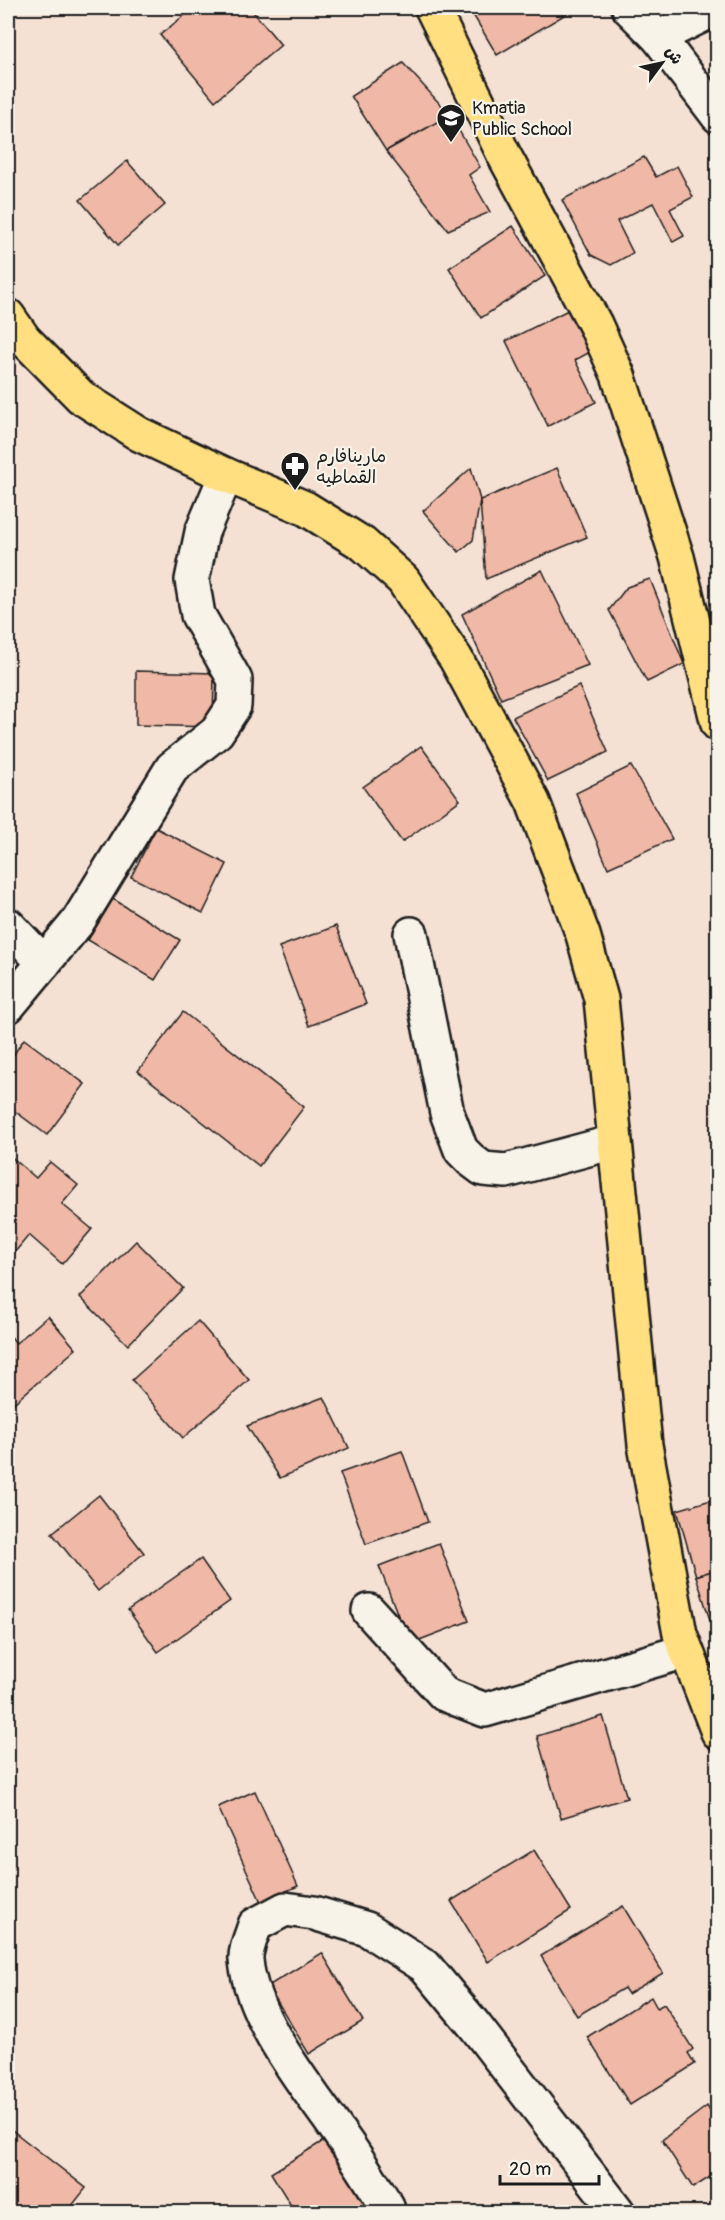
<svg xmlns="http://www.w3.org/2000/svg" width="725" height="2220" viewBox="0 0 725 2220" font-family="Pangolin,'Playpen Sans Arabic',sans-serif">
<rect width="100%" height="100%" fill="#f5e1d4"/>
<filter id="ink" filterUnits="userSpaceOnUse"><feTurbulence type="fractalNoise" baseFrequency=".0167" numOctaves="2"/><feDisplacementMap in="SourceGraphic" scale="12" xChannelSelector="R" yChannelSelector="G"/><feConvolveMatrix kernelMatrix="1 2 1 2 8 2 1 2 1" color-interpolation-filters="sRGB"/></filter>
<g filter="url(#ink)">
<g fill="#f0b8a6" stroke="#1c1c1c" stroke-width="1.5">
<polygon points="193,8 250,8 281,45 215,101 160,35"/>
<polygon points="469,8 576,8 497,55"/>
<polygon points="403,63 450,115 386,151 351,96"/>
<polygon points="450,115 480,167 469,175 490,212 448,230 386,151"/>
<polygon points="644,157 656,177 677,166 693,197 670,209 684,236 673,242 653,203 617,221 633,253 611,265 591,255 562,200"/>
<polygon points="127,161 165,205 118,245 80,200"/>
<polygon points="513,226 545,276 481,318 449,268"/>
<polygon points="568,310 596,349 575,360 596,402 548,426 506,341"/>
<polygon points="471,468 480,500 473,540 459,552 423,511"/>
<polygon points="557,468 587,537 486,579 480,500"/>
<polygon points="542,570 588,665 501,699 462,614"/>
<polygon points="650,579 684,664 647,682 609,610 627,587"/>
<polygon points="136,671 214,673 213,727 136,725"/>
<polygon points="579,686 608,752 548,781 513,717"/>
<polygon points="421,746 460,800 402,842 363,787"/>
<polygon points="631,766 672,839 608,868 576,793"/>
<polygon points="156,828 227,864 203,913 131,877"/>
<polygon points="113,899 180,940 155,980 88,940"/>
<polygon points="336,926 366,1004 309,1026 279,947"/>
<polygon points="183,1012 304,1107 259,1166 138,1071"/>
<polygon points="24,1039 85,1084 47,1135 8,1106 8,1063"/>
<polygon points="8,1154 36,1178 50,1162 78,1185 62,1204 92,1229 62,1264 29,1235 15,1252 8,1246"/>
<polygon points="136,1241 183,1288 128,1345 80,1297"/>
<polygon points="48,1316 76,1349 8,1408 8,1333 16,1343"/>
<polygon points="198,1321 249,1380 183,1438 132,1380"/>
<polygon points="324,1397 349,1448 280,1478 247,1426"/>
<polygon points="402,1451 428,1522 366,1544 340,1473"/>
<polygon points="99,1495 144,1553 98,1591 52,1533"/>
<polygon points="718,1498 718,1569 696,1576 677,1510"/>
<polygon points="439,1543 469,1621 409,1644 379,1566"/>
<polygon points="201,1559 230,1601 158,1652 128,1610"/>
<polygon points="718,1569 718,1639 716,1639 696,1576"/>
<polygon points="603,1716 627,1798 561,1818 537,1736"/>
<polygon points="255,1791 298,1886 261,1902 218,1807"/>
<polygon points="534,1850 571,1910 488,1962 451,1901"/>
<polygon points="623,1906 663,1973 628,1994 624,1988 577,2016 541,1956"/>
<polygon points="322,1953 363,2021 309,2054 268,1986"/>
<polygon points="651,1997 657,2008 664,2004 693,2049 688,2053 695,2064 630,2105 587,2037"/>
<polygon points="707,2106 713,2116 718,2114 718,2172 693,2188 662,2140"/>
<polygon points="8,2127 86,2188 67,2212 8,2212"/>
<polygon points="325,2140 365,2182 368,2212 295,2212 271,2173"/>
<polygon points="159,2205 165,2212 149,2212"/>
</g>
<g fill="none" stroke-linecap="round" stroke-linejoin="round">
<g stroke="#1c1c1c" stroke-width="38">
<g id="minor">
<polyline points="629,8 658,37 718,116"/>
<polyline points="658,37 717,8"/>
<polyline points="8,925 44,963"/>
<polyline points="411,934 447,1113 461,1150 471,1160 483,1169 506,1171 614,1142"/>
<polyline points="8,1006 77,923 172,768 217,732 234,706 235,680 198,615 192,580 202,532 226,475"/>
<polyline points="369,1611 444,1694 485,1710 686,1651"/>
<path d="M387,2206C372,2183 358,2159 342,2137C309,2089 251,2020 246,1960C245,1950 252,1935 255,1925L285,1909L314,1913L367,1929L425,1966L475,2026L618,2212"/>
</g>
</g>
<g stroke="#1c1c1c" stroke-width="38">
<g id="major">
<polyline points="432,8 505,157 595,324 618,375 677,557 718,724"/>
<polyline points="8,316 24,339 81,397 139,434 226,475 305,508 363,544 403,580 456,659 533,802 583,935 601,999 645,1445 680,1634 718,1732"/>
</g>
</g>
<use href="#minor" stroke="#f7f3e8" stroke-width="33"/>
<use href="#major" stroke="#ffdf80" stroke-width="33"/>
</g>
</g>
<defs>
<g id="school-pin" transform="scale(1.5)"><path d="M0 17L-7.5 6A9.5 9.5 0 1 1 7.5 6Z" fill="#1c1c1c" stroke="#f7f3e8"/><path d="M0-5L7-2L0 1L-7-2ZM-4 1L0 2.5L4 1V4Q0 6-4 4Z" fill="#fff"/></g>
<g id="pharmacy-pin" transform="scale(1.5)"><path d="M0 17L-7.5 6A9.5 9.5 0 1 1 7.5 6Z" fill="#1c1c1c" stroke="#f7f3e8"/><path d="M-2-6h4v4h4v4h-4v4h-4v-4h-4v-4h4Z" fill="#fff"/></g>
</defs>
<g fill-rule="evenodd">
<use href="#school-pin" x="451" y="118"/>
<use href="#pharmacy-pin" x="295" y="466"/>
</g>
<g text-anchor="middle" stroke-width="4.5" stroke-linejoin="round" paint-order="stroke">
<g font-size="18" fill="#1c1c1c" stroke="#f7f3e8" text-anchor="start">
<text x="472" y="114">Kmatia<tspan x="472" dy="21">Public School</tspan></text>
<text x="316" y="462">مارينافارم<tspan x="316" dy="21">القماطيه</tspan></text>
</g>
</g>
<rect width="725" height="2220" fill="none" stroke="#f7f3e8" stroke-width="30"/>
<rect x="15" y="15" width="695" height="2190" fill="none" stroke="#1c1c1c" stroke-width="2" filter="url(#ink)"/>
<g transform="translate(662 63) rotate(57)" stroke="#f7f3e8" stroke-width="4.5" paint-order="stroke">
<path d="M0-4.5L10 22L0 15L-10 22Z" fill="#1c1c1c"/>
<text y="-9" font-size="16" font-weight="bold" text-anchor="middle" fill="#1c1c1c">ش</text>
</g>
<path d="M500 2175v9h99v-9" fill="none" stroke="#1c1c1c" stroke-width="3"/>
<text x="509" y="2175" font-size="18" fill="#1c1c1c" stroke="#f7f3e8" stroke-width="4.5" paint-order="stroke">20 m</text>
</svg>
